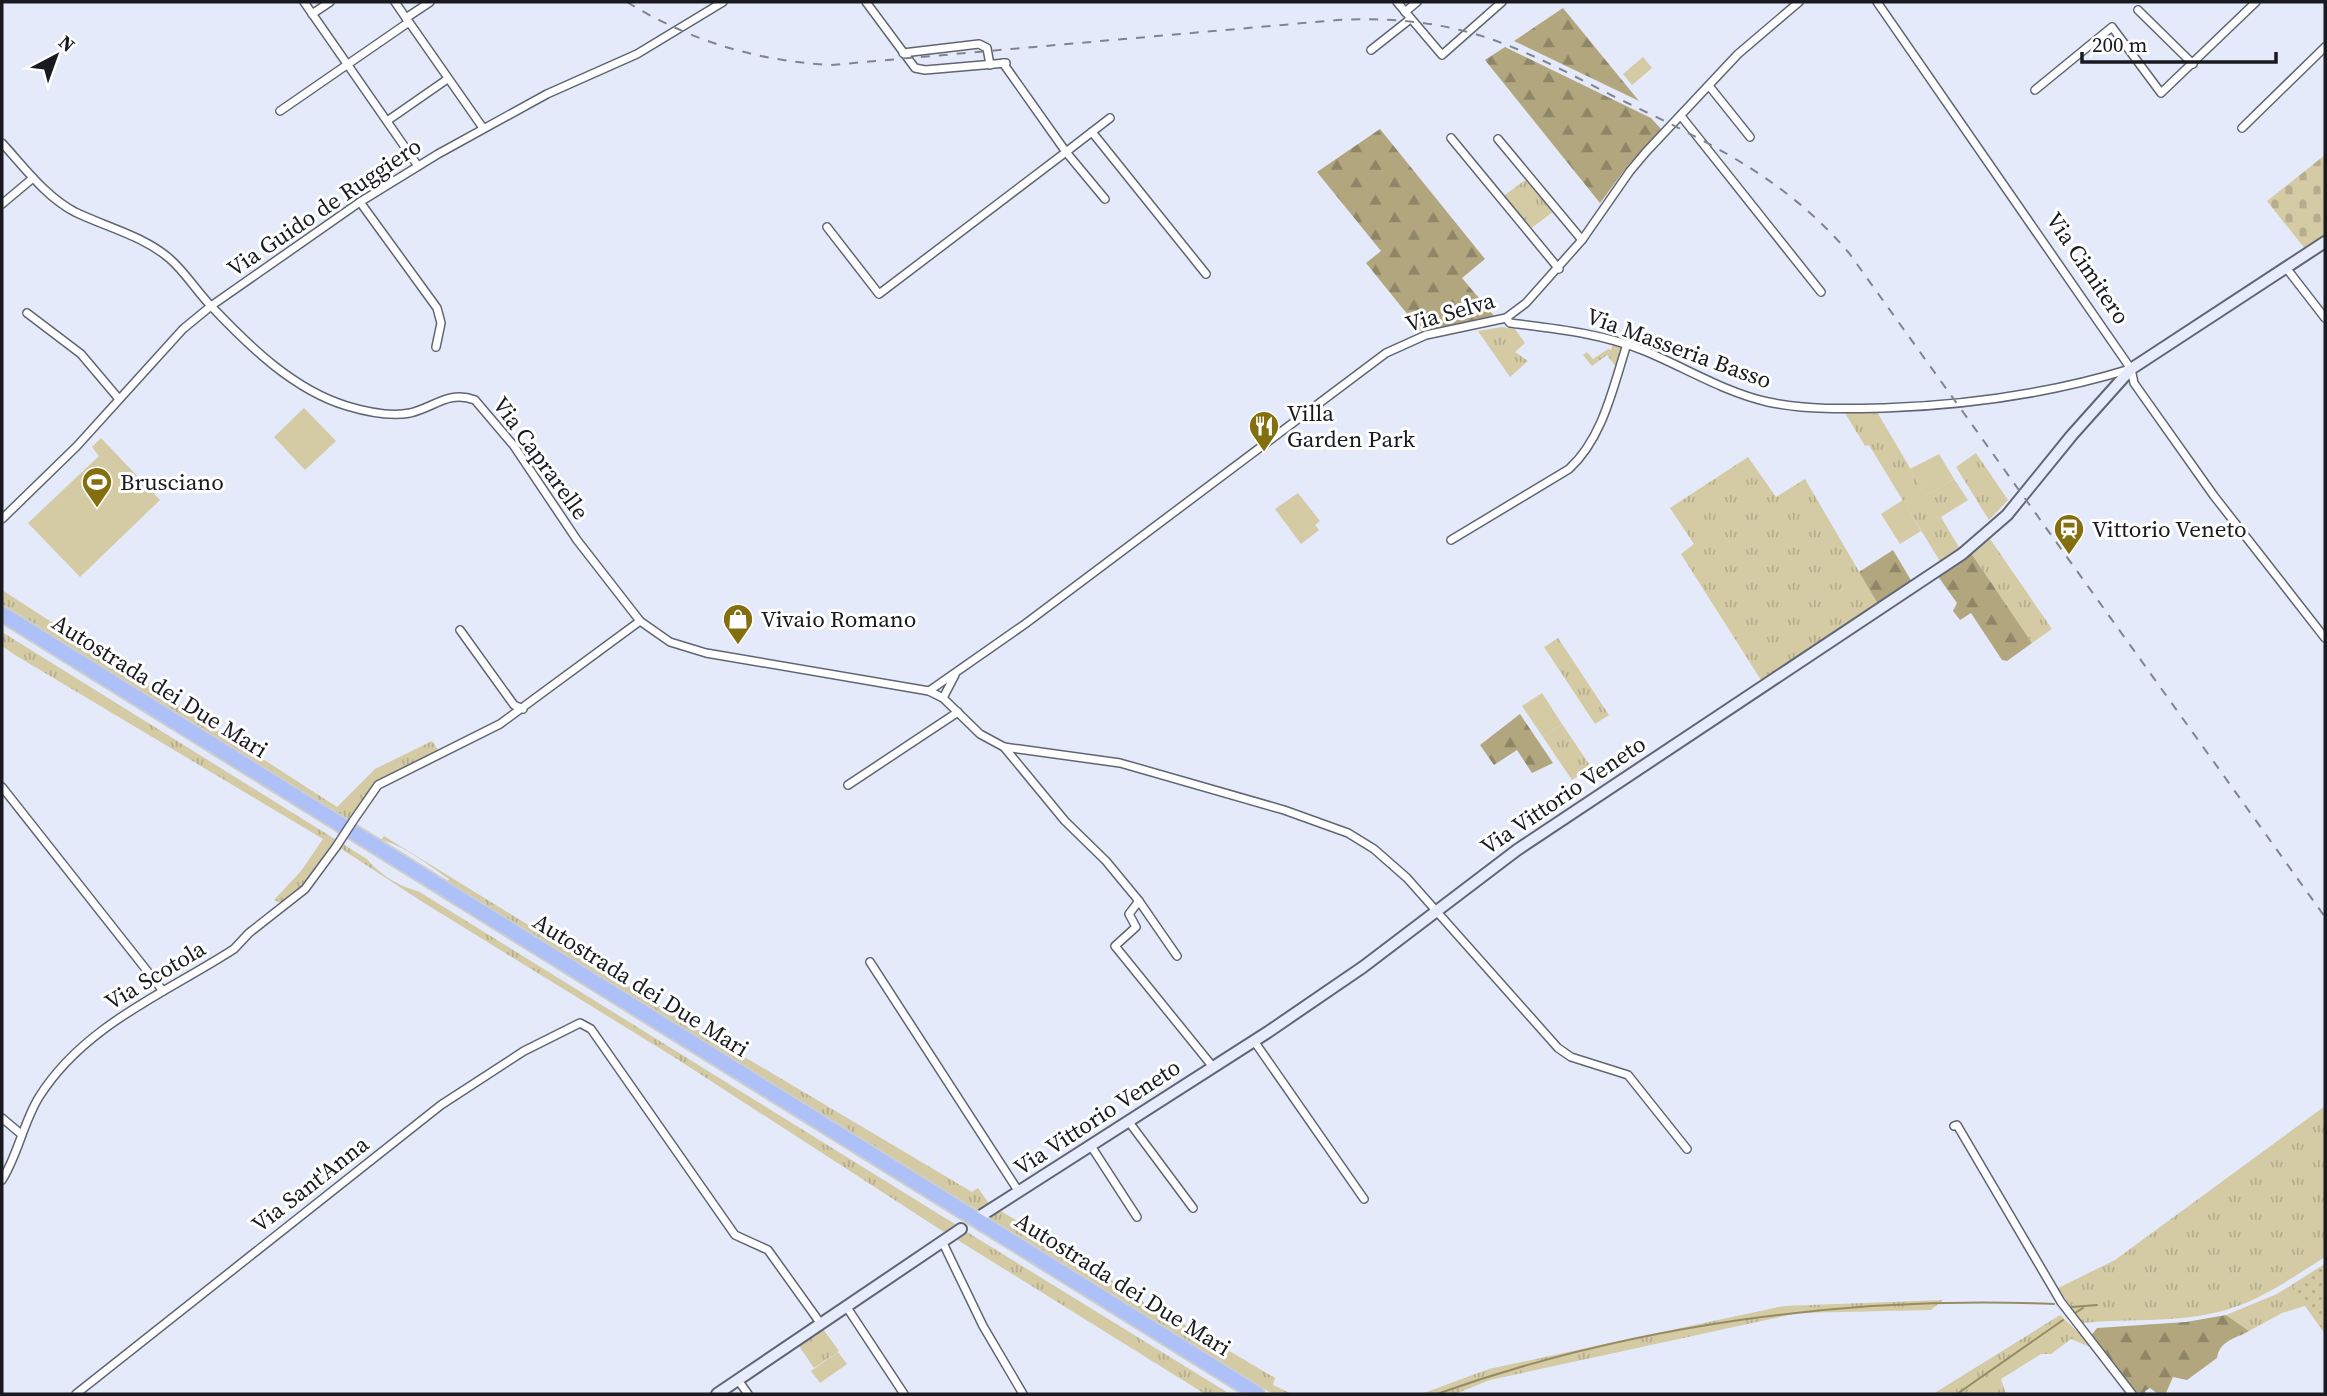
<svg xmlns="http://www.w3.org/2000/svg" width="2327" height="1396" viewBox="0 0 2327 1396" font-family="'Source Serif 4',serif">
<defs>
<pattern id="grass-tufts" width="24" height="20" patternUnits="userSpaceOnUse" patternTransform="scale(1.75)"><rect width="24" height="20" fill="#d4caa4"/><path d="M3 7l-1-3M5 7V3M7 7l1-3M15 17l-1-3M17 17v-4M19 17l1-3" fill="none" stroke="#b5ad8d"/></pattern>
<pattern id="forest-firs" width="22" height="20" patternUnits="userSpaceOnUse" patternTransform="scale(1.75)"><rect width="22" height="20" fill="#b1a67e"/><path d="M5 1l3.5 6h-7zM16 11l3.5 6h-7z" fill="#8f8667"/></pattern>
<pattern id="cemetery-stones" width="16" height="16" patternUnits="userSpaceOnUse" patternTransform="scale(1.75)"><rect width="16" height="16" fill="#d4caa4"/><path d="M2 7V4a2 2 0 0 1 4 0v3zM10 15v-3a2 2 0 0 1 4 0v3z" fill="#b5ad8d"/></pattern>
<pattern id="park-dots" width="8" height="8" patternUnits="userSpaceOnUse" patternTransform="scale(1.75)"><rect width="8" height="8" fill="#d4caa4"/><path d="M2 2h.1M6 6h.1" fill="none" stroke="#b5ad8d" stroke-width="1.8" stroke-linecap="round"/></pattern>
</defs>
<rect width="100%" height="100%" fill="#e4eafa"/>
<g fill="url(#grass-tufts)">
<polygon points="1528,178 1554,211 1529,230 1502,197"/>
<polygon points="1502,327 1515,329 1525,343 1515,352 1528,361 1510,377 1478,331"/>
<polygon points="1613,343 1622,347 1616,367 1607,355 1592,366 1583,355 1587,352 1593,359 1608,349 1611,350"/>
<polygon points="1877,412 1926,495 1954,479 1968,500 1941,517 1960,549 1941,563 1869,445 1865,446 1845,413"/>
<polygon points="1976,453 2008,500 1989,520 1956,467"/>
<polygon points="1748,457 1776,497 1805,479 1878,604 1761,680 1681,554 1694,544 1670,508"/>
<polygon points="1990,539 2052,629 2032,643 1971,553"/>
<polygon points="2,590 337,807 375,769 432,741 439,751 375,785 348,820 2,605"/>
<path d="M2,632L367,859C379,874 400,887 418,891L958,1226L947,1234L677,1059L421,901L334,844L304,885L281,903L274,900L301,871L323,839L15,655L2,646Z"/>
<polygon points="1558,638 1609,715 1595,724 1544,647"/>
<polygon points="1562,724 1591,767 1572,780 1543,737"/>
<path d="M384,836L694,1027L972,1192L978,1188L990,1205L980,1212L447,882L449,879C429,866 406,846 381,840Z"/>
<path d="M2325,1106V1257C2296,1275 2267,1296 2235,1307C2188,1324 2131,1318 2082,1323L2058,1288L2115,1260Z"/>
<polygon points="1001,1211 1131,1292 1127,1297 1135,1302 1138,1298 1164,1318 1179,1321 1275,1378 1273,1385 1292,1394 1273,1394 990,1218"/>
<polygon points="967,1232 1230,1394 1205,1394 956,1239"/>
<polygon points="2325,1264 2325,1334 2305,1306 2282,1313 2249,1331 2226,1315 2277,1294"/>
<polygon points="1943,1300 1931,1310 1798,1313 1490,1380 1455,1394 1421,1394 1489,1369 1784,1306"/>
<polygon points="2060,1315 2097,1350 2071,1339 2051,1354 2041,1354 2001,1379 2006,1394 1933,1394"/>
<polygon points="823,1329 839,1351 814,1368 799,1346"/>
</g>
<g fill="url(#forest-firs)">
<polygon points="1563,8 1639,101 1514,41"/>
<polygon points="1505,47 1651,118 1662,130 1629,164 1600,203 1485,60"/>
<polygon points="1380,129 1485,259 1462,278 1494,316 1421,331 1366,263 1381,251 1317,172"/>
<polygon points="1893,550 1912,582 1878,604 1859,572"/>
<polygon points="1971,553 2032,643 2007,661 2002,660 1971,613 1960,620 1953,611 1957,603 1937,575"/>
<polygon points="1520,714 1553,763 1532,773 1517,750 1494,765 1480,745"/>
<path d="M2226,1315L2249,1331C2235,1339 2220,1340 2217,1358L2187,1380L2173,1377L2166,1393L2158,1394L2150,1388L2145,1391L2146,1394H2134L2090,1337L2097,1328L2186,1322Z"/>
</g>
<polygon fill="url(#cemetery-stones)" points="2325,155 2325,235 2306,250 2267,201"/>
<polygon fill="url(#park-dots)" points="2325,1264 2325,1333 2292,1285"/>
<g fill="#d4caa4">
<polygon points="1643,57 1652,68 1632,85 1623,74"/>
<polygon points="304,408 336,441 305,470 274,437"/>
<polygon points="101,438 160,500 80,577 28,523 99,456 92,447"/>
<polygon points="1939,454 1954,479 1926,495 1910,469"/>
<polygon points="1298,493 1320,521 1315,525 1319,530 1301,544 1275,509"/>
<polygon points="1903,500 1921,531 1900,544 1881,514"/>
<polygon points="1542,693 1562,724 1543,737 1522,706"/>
<polygon points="838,1352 847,1364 820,1383 811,1371"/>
</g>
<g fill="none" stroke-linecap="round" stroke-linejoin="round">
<g stroke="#968c64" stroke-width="2">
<polyline points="2072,1307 2097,1305"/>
<polyline points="2075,1313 2083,1308"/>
<path d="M1437,1394C1630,1325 1850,1295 2054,1304"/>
<polyline points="1957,1394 2063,1320"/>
</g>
<g stroke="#606573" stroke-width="10">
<g id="street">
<polyline points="304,2 418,166"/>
<polyline points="395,2 408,21"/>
<polyline points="866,2 915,68 925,70 1006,63"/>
<polyline points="1397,2 1442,55 1502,2"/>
<polyline points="1877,2 2131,369 2134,383 2141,393 2214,496 2325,638"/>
<polyline points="2138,10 2193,64"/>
<polyline points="1405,12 1417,2"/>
<polyline points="312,14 330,2"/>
<polyline points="406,18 430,2"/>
<polyline points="1371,50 1409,20"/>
<polyline points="903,53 979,44 987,48 990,65"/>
<polyline points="1710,87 1750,137"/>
<polyline points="2035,90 2112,27 2161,93 2256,2"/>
<polyline points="280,111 409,22 483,128"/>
<polyline points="1681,116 1821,292"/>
<polyline points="387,121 446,80"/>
<polyline points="2242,128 2325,47"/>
<polyline points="1092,132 1206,274"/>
<polyline points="1451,138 1559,269"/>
<polyline points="1498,139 1582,240"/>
<path d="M2,143C24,167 46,197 75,212C106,227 144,236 170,259C186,273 197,292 212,307C250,347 294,390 347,406C367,412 390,417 410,413C435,407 449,390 475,400L514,446L577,540L640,621L670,642L706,653L929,691L943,698L980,734L1004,747L1120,763L1284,810L1348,833L1374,849L1407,878L1558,1048L1571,1057L1628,1075L1687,1149"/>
<polyline points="1105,199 1066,152 1110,118"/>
<polyline points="360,202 437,308 441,323 436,347"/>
<polyline points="2,204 33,178"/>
<polyline points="827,227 879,294 1066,152 1003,63"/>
<polyline points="2287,269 2325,318"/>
<polyline points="27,313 81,354 119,399"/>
<path d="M1506,318L1510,323C1558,329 1600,333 1645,351C1686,368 1724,392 1768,402C1806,410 1845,409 1884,408C1969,405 2049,394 2130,369"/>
<polyline points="2,519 77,446 183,329 211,306 360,202 438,154 547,94 637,54 723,2"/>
<path d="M1451,540L1569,469C1603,438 1613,387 1627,344"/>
<polyline points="460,630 514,705 523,709"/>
<polyline points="929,691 1025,624 1386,353 1426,335 1506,318 1526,303 1582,240 1630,171 1646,152 1738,54 1799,2"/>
<polyline points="943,698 955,675"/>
<polyline points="1004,747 1065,821 1106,861 1139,901 1177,956"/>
<polyline points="848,785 958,712"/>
<polyline points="2,787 163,991"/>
<polyline points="353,821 378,785 500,724 640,621"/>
<polyline points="1139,901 1129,914 1136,927 1115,946 1213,1067"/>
<polyline points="870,962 1019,1192"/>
<polyline points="1254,1041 1364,1199"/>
<polyline points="2,1118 21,1134"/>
<polyline points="1129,1122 1193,1208"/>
<polyline points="1954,1126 1957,1125 2061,1302 2132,1394"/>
<polyline points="1091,1146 1137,1217"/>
<path d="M2,1180C18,1155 23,1123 39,1097C84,1025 166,993 234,949L249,933L305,889L336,847"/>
<polyline points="942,1241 983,1326 1023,1394"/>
<polyline points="846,1306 904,1394"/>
<polyline points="738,1380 748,1394"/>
<polyline points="76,1394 441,1105 524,1051 580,1023 591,1029 735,1235 768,1250 821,1324"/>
</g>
</g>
<g stroke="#606573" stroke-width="14">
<g id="secondary">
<polyline points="982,1215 1268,1032 1363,967 1517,850 1962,554 2007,515 2072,435 2131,369 2325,242"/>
<polyline points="717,1394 961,1229"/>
</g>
</g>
<g stroke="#cccdce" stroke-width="18">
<polyline id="highway" points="2,614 1257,1394"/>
</g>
<use href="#street" stroke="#fff" stroke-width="7"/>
<use href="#secondary" stroke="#e7ecfd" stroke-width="10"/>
<use href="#highway" stroke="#aec0f8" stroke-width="14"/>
<path stroke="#80848f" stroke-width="2" stroke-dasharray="9 9" stroke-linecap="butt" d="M627,2C690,41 757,61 831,65L1338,20C1379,18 1419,20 1460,30C1514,43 1562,70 1611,95C1701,139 1782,174 1849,253L2325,917"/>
<g stroke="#606573" stroke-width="10" stroke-linecap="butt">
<polyline id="street-bridge" points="336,847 353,821"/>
</g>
<use href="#street-bridge" stroke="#fff" stroke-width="7"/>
</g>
<defs>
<g id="restaurant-pin" transform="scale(1.575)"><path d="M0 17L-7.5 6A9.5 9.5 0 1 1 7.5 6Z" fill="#846f0e" stroke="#fff"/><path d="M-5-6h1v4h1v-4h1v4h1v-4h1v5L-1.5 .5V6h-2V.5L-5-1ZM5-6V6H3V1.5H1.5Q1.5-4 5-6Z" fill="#fff"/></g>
<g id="stadium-pin" transform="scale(1.575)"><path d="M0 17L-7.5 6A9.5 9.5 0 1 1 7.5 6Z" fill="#846f0e" stroke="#fff"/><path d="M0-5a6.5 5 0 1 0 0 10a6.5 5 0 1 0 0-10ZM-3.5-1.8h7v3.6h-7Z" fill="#fff"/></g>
<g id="station-pin" transform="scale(1.575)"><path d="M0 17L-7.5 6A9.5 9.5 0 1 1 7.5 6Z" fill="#846f0e" stroke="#fff"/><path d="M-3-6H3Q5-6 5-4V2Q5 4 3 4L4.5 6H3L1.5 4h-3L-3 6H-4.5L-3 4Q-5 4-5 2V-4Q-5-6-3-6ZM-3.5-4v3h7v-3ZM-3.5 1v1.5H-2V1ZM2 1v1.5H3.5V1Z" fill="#fff"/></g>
<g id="shop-pin" transform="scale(1.575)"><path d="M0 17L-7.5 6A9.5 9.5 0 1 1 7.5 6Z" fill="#846f0e" stroke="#fff"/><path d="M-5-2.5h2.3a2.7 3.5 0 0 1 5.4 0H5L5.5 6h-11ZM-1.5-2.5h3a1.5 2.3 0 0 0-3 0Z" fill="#fff"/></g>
</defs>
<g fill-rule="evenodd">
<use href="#restaurant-pin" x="1264" y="426"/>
<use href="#stadium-pin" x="97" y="482"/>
<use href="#station-pin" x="2069" y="529"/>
<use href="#shop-pin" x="738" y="619"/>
</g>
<g text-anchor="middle" stroke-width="6" stroke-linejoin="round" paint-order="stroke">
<g font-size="23" fill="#181a20" stroke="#fff">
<text transform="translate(324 207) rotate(-34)" y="8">Via Guido de Ruggiero</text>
<text transform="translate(2088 268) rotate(56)" y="8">Via Cimitero</text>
<text transform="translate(1450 312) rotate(-16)" y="8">Via Selva</text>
<text transform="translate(1679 348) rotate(20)" y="8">Via Masseria Basso</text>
<text transform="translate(541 458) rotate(54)" y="8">Via Caprarelle</text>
<text transform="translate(160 686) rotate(32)" y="8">Autostrada dei Due Mari</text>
<text transform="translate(1563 795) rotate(-34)" y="8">Via Vittorio Veneto</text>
<text transform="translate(155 975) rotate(-31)" y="8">Via Scotola</text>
<text transform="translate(641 985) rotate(32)" y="8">Autostrada dei Due Mari</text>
<text transform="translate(1097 1117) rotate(-33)" y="8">Via Vittorio Veneto</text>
<text transform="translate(310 1184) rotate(-38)" y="8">Via Sant'Anna</text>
<text transform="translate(1123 1284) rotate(32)" y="8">Autostrada dei Due Mari</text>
</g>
<g font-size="23" fill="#181a20" stroke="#fff" text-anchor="start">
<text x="1287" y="421">Villa<tspan x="1287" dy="26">Garden Park</tspan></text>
<text x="120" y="490">Brusciano</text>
<text x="2092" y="537">Vittorio Veneto</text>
<text x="761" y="627">Vivaio Romano</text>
</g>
</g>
<rect width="2327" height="1396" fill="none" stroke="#181a20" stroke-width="7"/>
<g transform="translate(56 56) rotate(41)" stroke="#ffffff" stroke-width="5" paint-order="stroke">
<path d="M0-5L12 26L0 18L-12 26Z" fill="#181a20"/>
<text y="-10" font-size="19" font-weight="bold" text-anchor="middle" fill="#181a20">N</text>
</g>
<path d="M2082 52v10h194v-10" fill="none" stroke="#181a20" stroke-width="3.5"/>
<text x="2092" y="52" font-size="21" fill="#181a20" stroke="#ffffff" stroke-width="5" paint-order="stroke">200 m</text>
</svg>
